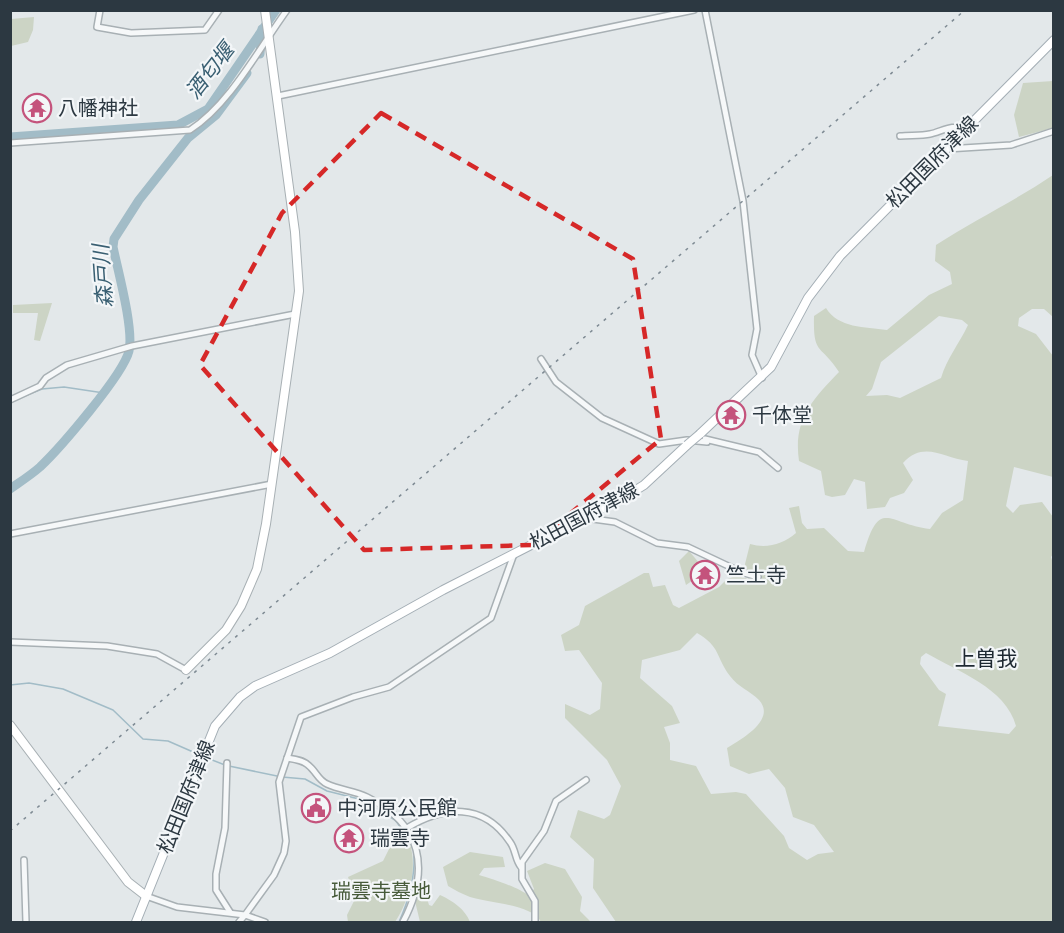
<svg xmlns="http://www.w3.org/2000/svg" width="1064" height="933" viewBox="0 0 1064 933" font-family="'Noto Sans','Noto Sans JP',sans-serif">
<rect width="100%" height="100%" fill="#e3e8ea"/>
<g fill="#ccd4c5" fill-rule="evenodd">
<polygon points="10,11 11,19 34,17 33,30 28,42 11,46"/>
<polygon points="1053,81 1053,128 1019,137 1014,115 1023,83"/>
<path d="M1053,175V317L1044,309H1032L1019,318L1018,326L1036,334L1053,356V477L1014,467L1006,506L1013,513L1020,505L1042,502L1053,517V554L1051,557L1054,567L1053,922H616L593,888L594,859L570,837L578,810L604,819L610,815L621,786L607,760L565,718V704L590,715L600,709L602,683L579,650L565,651L561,635L579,625L585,606L644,573H649L653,587L665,585L673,605L679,608L719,587L727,579L736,576L748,579L745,564L750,544C767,549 783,544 796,533L789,508L799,506L802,523L807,529L824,528L848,551L864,552C880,497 888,524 930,529L942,513L963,500L968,461C943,458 924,440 903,463L913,480L904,493L890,498L885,507L867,509L865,482L854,479L845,495L832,497L825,495L821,471L799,461C793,420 812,400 839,372C820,343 813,356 814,316L826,308C838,328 865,327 887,330L929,295L952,284L950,272L935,261L936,245C974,220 1015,201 1053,175ZM939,316L962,320L968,325C959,344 947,358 941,378L900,398L887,395L866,396L872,389L881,362ZM697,633C721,647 715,656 730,676C738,687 750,691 759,700C777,720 740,740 727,748L730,766L749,774L769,769L785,788L793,817L814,825L834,852L818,854L807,860L789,848L784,836L746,794L736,792L711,794L696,766L670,760V743L664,727L680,723L672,706L640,678L642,660L680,650ZM926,653C957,671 1006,688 1016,726L1009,734L938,726L946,694L939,690L920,664L921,657Z"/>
<polygon points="52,303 40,341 34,340 38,313 13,313 13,305"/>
<polygon points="689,551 706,571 686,585 679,561"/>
<path d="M408,839C419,864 410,900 395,922H348L347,915L355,899L348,877L383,861L390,847Z"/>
<path d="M470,852L503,857L505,867L484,868L479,875C493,879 520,888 529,896L534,889L527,871L545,863L565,869L582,897L580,911L591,922H541C533,904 488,903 470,897C462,894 455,890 448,886L443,867Z"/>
<path d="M420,888L425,892L429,905L432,906L440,895C453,901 465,909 470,922H420L414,897Z"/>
</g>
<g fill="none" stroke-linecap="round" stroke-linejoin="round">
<g stroke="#a2bcc7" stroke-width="1.5">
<polyline points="10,402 42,389 64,387 104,393"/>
<polyline points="10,685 29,683 63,689 113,710 143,739 168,741 200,755"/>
<polyline points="207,758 225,765"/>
<polyline points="229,766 277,776"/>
<polyline points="282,777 305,779 327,791 363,800 395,820 409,838"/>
<path d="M399,922C408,902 415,879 414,856"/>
</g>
<g stroke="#a2bcc7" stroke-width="9">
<polyline points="260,54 262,29"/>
<polyline points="10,137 178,125 208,109 276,10"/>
<path d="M10,489C20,482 31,475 40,467C60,448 123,375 129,351C134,329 118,271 113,247L114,239L139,200L188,138L216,115L247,73"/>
</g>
<g stroke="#a8b0b4" stroke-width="8">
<g id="street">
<polyline points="100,10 97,27 131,33 205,30 219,10"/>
<polyline points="705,10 743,201 757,329 752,355 762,378"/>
<polyline points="278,96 694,10"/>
<path d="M900,136C910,135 921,136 930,134C941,132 953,123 964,130"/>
<path d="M10,143L190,130C230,104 258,50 287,10"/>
<polyline points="947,149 1011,145 1054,131"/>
<polyline points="541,359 556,382 602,418 659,444 687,440 707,442"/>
<polyline points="10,400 40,386 46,378 67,365 132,346 295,314"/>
<polyline points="705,439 759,452 778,468"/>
<polyline points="589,516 593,519 615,522 657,543 688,547 741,572 758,577"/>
<polyline points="10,534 272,484"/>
<polyline points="10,642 107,646 157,654 186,670"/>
<path d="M287,758C294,759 303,760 308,765C316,771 318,780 327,784C340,790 355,791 367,797C422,824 431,869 403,922"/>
<polyline points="227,763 225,828 216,874 216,890 230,912"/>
<path d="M407,828C444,806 483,802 510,842C516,850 515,860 521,867"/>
<polyline points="24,860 26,922"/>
<polyline points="146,896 177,907 245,915 274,875 284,853 286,841 279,782 301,717 353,697 389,687 491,618 514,554"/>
<polyline points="239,922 245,915 265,922"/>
<polyline points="535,922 535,901 522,879 522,862 544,831 556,801 586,780"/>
</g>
</g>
<g stroke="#a8b0b4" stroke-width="10">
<g id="secondary">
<polyline points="186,670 226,630 241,606 257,569 266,524 299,291 295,232 265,10"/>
<polyline points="10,725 128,882 146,896"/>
</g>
</g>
<g stroke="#a4aeb5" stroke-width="10">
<g id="primary">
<polyline points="700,434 771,367 808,298 840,256 1054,40"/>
<polyline points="136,922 215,726 240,697 255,686 330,653 443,590 623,498 644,485 687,445"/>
</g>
</g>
<use href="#street" stroke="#f6f8f9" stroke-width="5"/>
<use href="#secondary" stroke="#fff" stroke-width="8"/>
<use href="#primary" stroke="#fff" stroke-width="8"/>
<polyline stroke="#7e8a93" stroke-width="1.5" stroke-dasharray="3 6" stroke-linecap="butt" points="10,831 965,10"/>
<g stroke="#a4aeb5" stroke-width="10" stroke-linecap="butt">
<polyline id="primary-bridge" points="687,445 700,434"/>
</g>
<use href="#primary-bridge" stroke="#fff" stroke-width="8"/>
</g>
<path fill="none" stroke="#d62828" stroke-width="4.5" stroke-dasharray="12 8" stroke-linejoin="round" d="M381,113L633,259L661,439L532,545L364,550L200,365L282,213Z"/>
<defs>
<g id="temple-ring" transform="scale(1.5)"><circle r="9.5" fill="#f3f6f8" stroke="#c4537c" stroke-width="1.5"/><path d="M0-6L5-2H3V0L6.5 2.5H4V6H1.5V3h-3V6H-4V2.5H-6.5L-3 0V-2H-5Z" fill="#c4537c"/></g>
<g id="civic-ring" transform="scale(1.5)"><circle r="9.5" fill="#f3f6f8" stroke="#c4537c" stroke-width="1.5"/><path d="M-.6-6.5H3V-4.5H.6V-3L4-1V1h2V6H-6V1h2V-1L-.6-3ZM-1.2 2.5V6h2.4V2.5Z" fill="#c4537c"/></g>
</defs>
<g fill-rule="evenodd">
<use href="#temple-ring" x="37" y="108"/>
<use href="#temple-ring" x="731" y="415"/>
<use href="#temple-ring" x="705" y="575"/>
<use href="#civic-ring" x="316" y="808"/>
<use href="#temple-ring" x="349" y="838"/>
</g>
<g text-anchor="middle" stroke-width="4.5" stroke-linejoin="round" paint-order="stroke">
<g font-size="20" fill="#2c3841" stroke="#f3f6f8" text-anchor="start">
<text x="58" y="115">八幡神社</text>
<text x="752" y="422">千体堂</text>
<text x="726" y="582">竺土寺</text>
<text x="337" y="815">中河原公民館</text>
<text x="370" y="845">瑞雲寺</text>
</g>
<g font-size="20" fill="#2c3841" stroke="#f3f6f8">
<text transform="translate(932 162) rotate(-45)" y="7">松田国府津線</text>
<text transform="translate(584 516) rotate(-28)" y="7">松田国府津線</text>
<text transform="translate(186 797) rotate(-68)" y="7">松田国府津線</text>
</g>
<g font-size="20" fill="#485c3b" stroke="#f3f6f8">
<text x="381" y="898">瑞雲寺墓地</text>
</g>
<g font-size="21" font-style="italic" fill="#395f72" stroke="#f3f6f8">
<text transform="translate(210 71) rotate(-52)" y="7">酒匂堰</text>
<text transform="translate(103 276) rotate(-94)" y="7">森戸川</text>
</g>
<g font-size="21" fill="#1e2932" stroke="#f3f6f8">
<text x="986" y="666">上曽我</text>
</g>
</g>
<rect width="1064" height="933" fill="none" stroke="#2c3841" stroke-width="24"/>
</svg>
